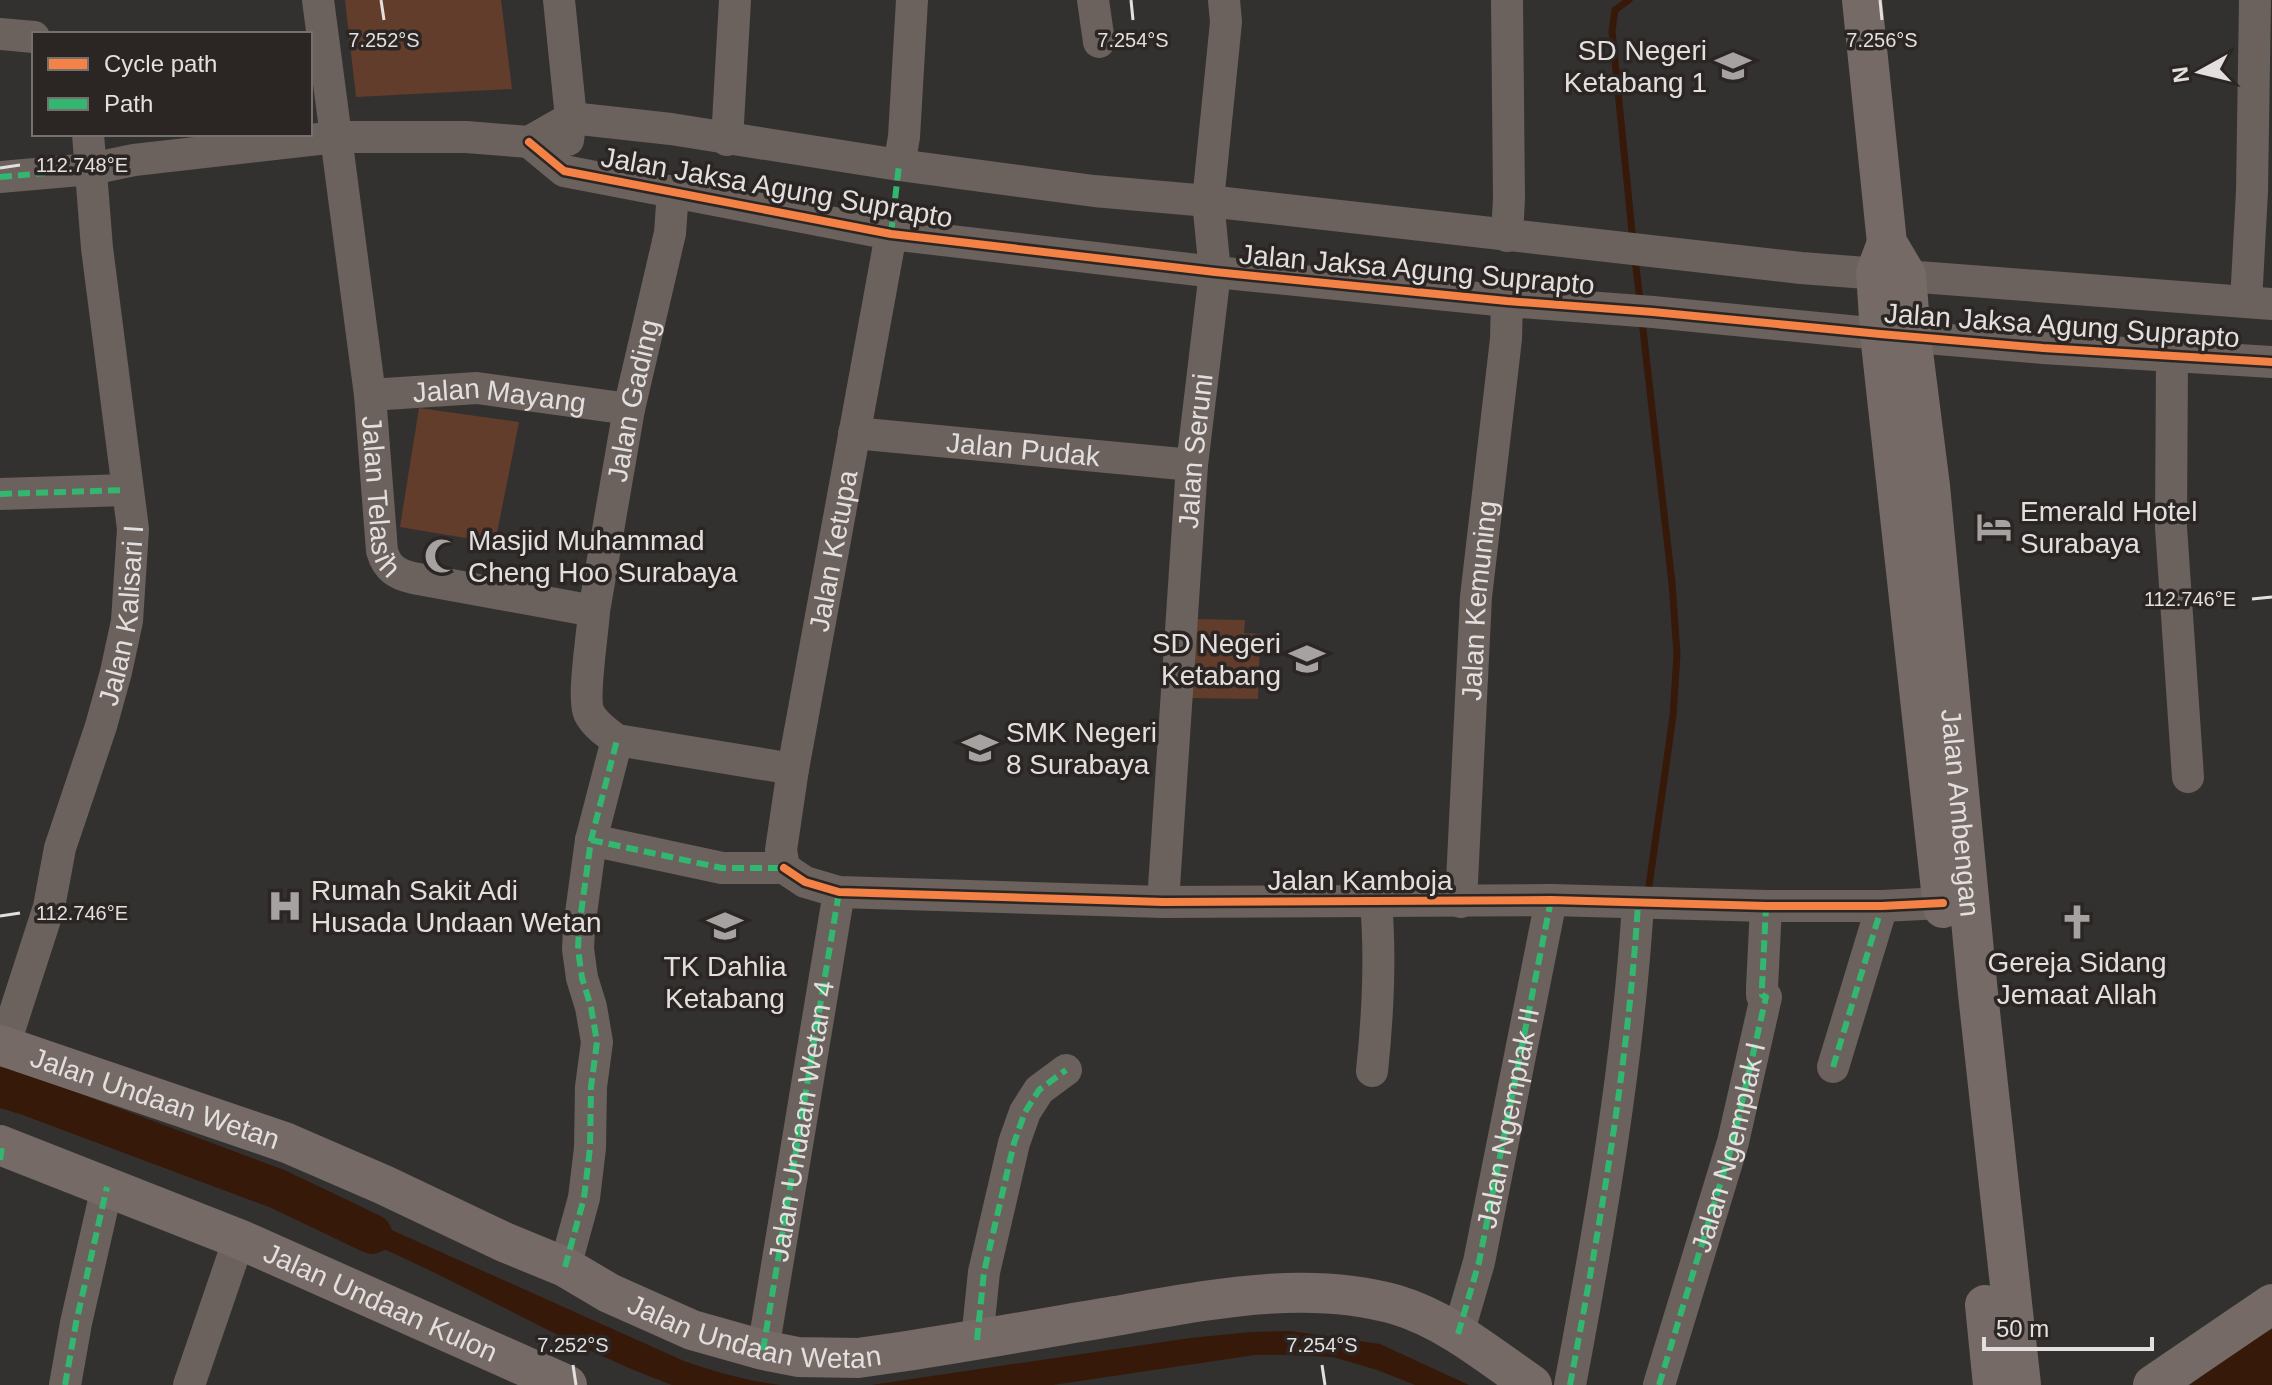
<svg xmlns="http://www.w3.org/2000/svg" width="2272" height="1385" viewBox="0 0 2272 1385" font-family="Arial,sans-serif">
<rect width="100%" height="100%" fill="#33312f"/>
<g fill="#623d2c">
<polygon points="345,0 501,0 512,89 356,97"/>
<polygon points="419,408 519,422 495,543 400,527"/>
<polygon points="1193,619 1245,620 1244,633 1260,634 1258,699 1191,698"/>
</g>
<g fill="#37190a">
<path d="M327,1201L684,1361C715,1372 747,1381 781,1385H672C590,1355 513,1311 435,1273C397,1254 357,1238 318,1221Z"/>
<polygon points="2272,1329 2272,1385 2190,1385 2234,1351"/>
<polygon points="1291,1331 1380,1344 1469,1385 1415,1385 1377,1370 1333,1357 1291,1355 1255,1355 1053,1385 871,1385 1190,1338 1251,1332"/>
</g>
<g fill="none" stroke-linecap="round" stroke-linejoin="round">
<g stroke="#37190a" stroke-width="7">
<polyline points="1629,0 1615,10 1612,31 1633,242"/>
<polyline points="1635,258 1640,301"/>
<polyline points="1642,321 1672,583 1677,654 1673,716 1648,893"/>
</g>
<polyline stroke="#37190a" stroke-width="40" points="0,1087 29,1096 278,1189 372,1234"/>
<g stroke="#6b615d" stroke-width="32">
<path id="s1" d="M318,0L370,395L382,551C387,568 396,574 413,578L594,611C593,632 582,698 589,713C595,725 607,733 617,740L793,769"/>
<polyline points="559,0 571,118 568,140"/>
<polyline points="1093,0 1099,42"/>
<polyline points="1507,0 1509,198 1507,236"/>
<polyline points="0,34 34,37"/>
<polyline points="571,118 671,129 899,165 1094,191 1208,201 1801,268 2272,304"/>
<polyline points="727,140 735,0"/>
<polyline points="529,142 564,171 891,234 1215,272 1507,301 1653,312 1880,334 2043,348 2272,362"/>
<polyline points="899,165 904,137 912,0"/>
<polyline points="0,177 91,169 134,160 336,137 466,137 529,142 571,118"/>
<polyline points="2246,302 2252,191 2255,0"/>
<polyline points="2172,356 2171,527 2188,777"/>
<path id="s2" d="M370,395L477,388L629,409"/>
<path id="s3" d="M854,433L1192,465"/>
<polyline points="0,494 126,490"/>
<path id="s4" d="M594,611L629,409L670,233L673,191"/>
<polyline points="591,840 722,868 784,868"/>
<polyline points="784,868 805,882 839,892 1163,902 1551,900 1766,906 1882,906 1943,903"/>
<path id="s5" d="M784,868L781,850L793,769L891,234"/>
<path id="s6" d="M1163,902L1192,465L1215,272L1208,201L1226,22L1224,0"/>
<path id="s7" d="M1461,902L1476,597L1506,339L1507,301"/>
<path id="s8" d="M4,1046L49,907L60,848L101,726L116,672L127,621L133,529L97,248L88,134"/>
<polyline points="1833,1067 1882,906"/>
<path d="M1372,1071C1378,1014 1381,959 1376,902"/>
<polyline points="565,1267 584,1198 590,1148 591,1087 597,1042 591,1007 582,978 578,949 579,928 591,840 617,740"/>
<path id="s9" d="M1458,1334L1479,1262L1551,900"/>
<polyline points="977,1340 984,1272 1014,1143 1025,1112 1039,1090 1066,1070"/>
<path id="s10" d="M763,1350L839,892"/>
<polyline points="65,1385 76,1323 107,1187"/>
<polyline points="189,1385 239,1239"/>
<path d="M1570,1385C1600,1226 1628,1065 1638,904"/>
<path id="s11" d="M1659,1385L1733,1142L1766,997L1762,995V988L1766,906"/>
</g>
<g stroke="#756a65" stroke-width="40">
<path id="s12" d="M1862,0L1887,243L1906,275L1911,336L1930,486L1978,994L2021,1385"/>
<polyline points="1887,243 1876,272 1880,334 1943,908"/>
<path id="s13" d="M0,1045L287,1143L384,1185L504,1242L565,1267L609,1293L692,1330L763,1350L798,1357L858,1358L900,1352C972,1341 1044,1328 1115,1316C1208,1300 1305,1279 1397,1305C1447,1320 1490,1356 1532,1385"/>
<path id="s14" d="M0,1145L239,1239L567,1385"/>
<polyline points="1985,1305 1993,1385"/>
<polyline points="2153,1385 2272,1304"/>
</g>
<g stroke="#33b770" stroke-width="6" stroke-dasharray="12 6" stroke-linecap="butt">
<polyline points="0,177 91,169"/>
<polyline points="891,234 899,165"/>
<polyline points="0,494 126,490"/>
<polyline points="591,840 722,868 784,868"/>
<polyline points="1833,1067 1882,906"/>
<polyline points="0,1160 2,1146"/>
<polyline points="565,1267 584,1198 590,1148 591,1087 597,1042 591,1007 582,978 578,949 579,928 591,840 617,740"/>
<polyline points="1458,1334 1479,1262 1551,900"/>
<polyline points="977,1340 984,1272 1014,1143 1025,1112 1039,1090 1066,1070"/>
<polyline points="763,1350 839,892"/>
<polyline points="65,1385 76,1323 107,1187"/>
<path d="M1570,1385C1600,1226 1628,1065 1638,904"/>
<polyline points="1659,1385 1733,1142 1766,997 1762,995 1762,988 1766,906"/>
</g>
<g stroke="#2b2624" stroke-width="13">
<g id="cycleway">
<polyline points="529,142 564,171 891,234 1215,272 1507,301 1653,312 1880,334 2043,348 2272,362"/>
<polyline points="784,868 805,882 839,892 1163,902 1551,900 1766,906 1882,906 1943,903"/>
</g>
</g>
<use href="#cycleway" stroke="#f48246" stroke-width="8"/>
</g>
<path fill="none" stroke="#e3dfde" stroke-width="3" d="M381,0L384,20M1131,0L1133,20M1880,0L1882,20M0,168L20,165M2252,599L2272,597M0,916L20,913M573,1365L576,1385M1322,1365L1325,1385"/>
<defs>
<g id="school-bare" transform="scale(2.76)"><path d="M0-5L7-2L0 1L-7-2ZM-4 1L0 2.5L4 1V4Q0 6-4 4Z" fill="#a5a2a1" stroke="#2b2624" stroke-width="2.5" paint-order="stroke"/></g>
<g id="hotel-bare" transform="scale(2.76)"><path d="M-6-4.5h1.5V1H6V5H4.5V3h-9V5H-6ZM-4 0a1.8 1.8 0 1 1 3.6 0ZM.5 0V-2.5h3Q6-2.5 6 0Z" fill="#a5a2a1" stroke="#2b2624" stroke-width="2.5" paint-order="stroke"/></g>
<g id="mosque-bare" transform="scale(2.76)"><path d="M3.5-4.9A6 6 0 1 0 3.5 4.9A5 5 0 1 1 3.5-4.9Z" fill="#a5a2a1" stroke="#2b2624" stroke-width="2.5" paint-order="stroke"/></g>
<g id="hospital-bare" transform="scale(2.76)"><path d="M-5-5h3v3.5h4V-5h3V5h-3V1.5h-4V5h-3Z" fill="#a5a2a1" stroke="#2b2624" stroke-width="2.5" paint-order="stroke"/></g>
<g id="church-bare" transform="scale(2.76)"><path d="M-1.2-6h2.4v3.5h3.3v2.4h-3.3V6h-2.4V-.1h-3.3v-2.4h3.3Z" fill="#a5a2a1" stroke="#2b2624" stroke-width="2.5" paint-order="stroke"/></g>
</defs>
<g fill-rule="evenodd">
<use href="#school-bare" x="1733" y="66"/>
<use href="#hotel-bare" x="1994" y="527"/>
<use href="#mosque-bare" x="442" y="556"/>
<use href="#school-bare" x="1307" y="659"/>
<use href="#school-bare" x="980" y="748"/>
<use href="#hospital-bare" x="285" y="906"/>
<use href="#church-bare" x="2077" y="922"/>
<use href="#school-bare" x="725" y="926"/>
</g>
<g text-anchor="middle" stroke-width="7" stroke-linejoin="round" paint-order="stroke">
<g font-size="28" fill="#e3dfde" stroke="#2b2624" text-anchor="start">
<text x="1707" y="60" text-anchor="end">SD Negeri<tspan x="1707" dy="32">Ketabang 1</tspan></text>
<text x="2020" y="521">Emerald Hotel<tspan x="2020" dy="32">Surabaya</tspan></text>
<text x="468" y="550">Masjid Muhammad<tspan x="468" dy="32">Cheng Hoo Surabaya</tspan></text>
<text x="1281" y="653" text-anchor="end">SD Negeri<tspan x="1281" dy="32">Ketabang</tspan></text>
<text x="1006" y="742">SMK Negeri<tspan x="1006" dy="32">8 Surabaya</tspan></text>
<text x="311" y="900">Rumah Sakit Adi<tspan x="311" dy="32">Husada Undaan Wetan</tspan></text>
<text x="2077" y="972" text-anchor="middle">Gereja Sidang<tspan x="2077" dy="32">Jemaat Allah</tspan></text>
<text x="725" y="976" text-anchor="middle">TK Dahlia<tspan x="725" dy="32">Ketabang</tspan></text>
</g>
<g font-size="28" fill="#e3dfde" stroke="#2b2624">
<text transform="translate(777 187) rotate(10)" y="10">Jalan Jaksa Agung Suprapto</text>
<text transform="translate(1417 269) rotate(5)" y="10">Jalan Jaksa Agung Suprapto</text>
<text transform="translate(2062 325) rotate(4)" y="10">Jalan Jaksa Agung Suprapto</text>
<text dy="10" stroke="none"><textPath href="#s2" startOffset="130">Jalan Mayang</textPath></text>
<text dy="10" stroke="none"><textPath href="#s4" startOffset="214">Jalan Gading</textPath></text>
<text dy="10" stroke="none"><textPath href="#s3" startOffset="170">Jalan Pudak</textPath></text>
<text dy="10" stroke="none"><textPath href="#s6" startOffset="452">Jalan Seruni</textPath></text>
<text dy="10" stroke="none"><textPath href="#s1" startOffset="500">Jalan Telasih</textPath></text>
<text dy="10" stroke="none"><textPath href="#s5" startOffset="322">Jalan Ketupa</textPath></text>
<text dy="10" stroke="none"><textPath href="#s7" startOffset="302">Jalan Kemuning</textPath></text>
<text dy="10" stroke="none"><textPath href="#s8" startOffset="448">Jalan Kalisari I</textPath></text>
<text dy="10" stroke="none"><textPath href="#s12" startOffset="822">Jalan Ambengan</textPath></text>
<text x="1360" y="890">Jalan Kamboja</text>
<text dy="10" stroke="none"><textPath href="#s13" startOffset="164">Jalan Undaan Wetan</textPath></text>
<text dy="10" stroke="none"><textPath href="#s9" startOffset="222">Jalan Ngemplak II</textPath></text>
<text dy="10" stroke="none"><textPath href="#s10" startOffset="232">Jalan Undaan Wetan 4</textPath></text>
<text dy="10" stroke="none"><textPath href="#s11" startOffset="248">Jalan Ngemplak I</textPath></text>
<text dy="10" stroke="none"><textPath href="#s14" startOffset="412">Jalan Undaan Kulon</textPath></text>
<text dy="10" stroke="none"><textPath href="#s13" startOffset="812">Jalan Undaan Wetan</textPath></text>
</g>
</g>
<g font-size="20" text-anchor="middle" fill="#e3dfde" stroke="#2b2624" stroke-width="7" stroke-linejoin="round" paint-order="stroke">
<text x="384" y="47">7.252°S</text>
<text x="1133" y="47">7.254°S</text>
<text x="1882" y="47">7.256°S</text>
<text x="82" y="172">112.748°E</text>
<text x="2190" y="606">112.746°E</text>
<text x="82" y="920">112.746°E</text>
<text x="573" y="1352">7.252°S</text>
<text x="1322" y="1352">7.254°S</text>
</g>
<rect x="32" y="32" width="280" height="104" fill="#2b2624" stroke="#75706e" stroke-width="2"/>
<rect x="48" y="58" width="40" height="12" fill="#f48246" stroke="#75706e" stroke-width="2"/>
<text x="104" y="72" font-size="24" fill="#e3dfde">Cycle path</text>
<rect x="48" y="98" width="40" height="12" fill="#33b770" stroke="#75706e" stroke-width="2"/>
<text x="104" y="112" font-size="24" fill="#e3dfde">Path</text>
<g transform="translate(2200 72) rotate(262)" stroke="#2b2624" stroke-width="6" paint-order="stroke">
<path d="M0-6L14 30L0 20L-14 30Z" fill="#e3dfde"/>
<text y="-12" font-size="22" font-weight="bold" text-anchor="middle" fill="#e3dfde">N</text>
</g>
<path d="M1984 1337v12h168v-12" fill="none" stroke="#e3dfde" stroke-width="4"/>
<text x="1996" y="1337" font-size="24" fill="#e3dfde" stroke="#2b2624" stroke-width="6" paint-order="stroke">50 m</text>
</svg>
